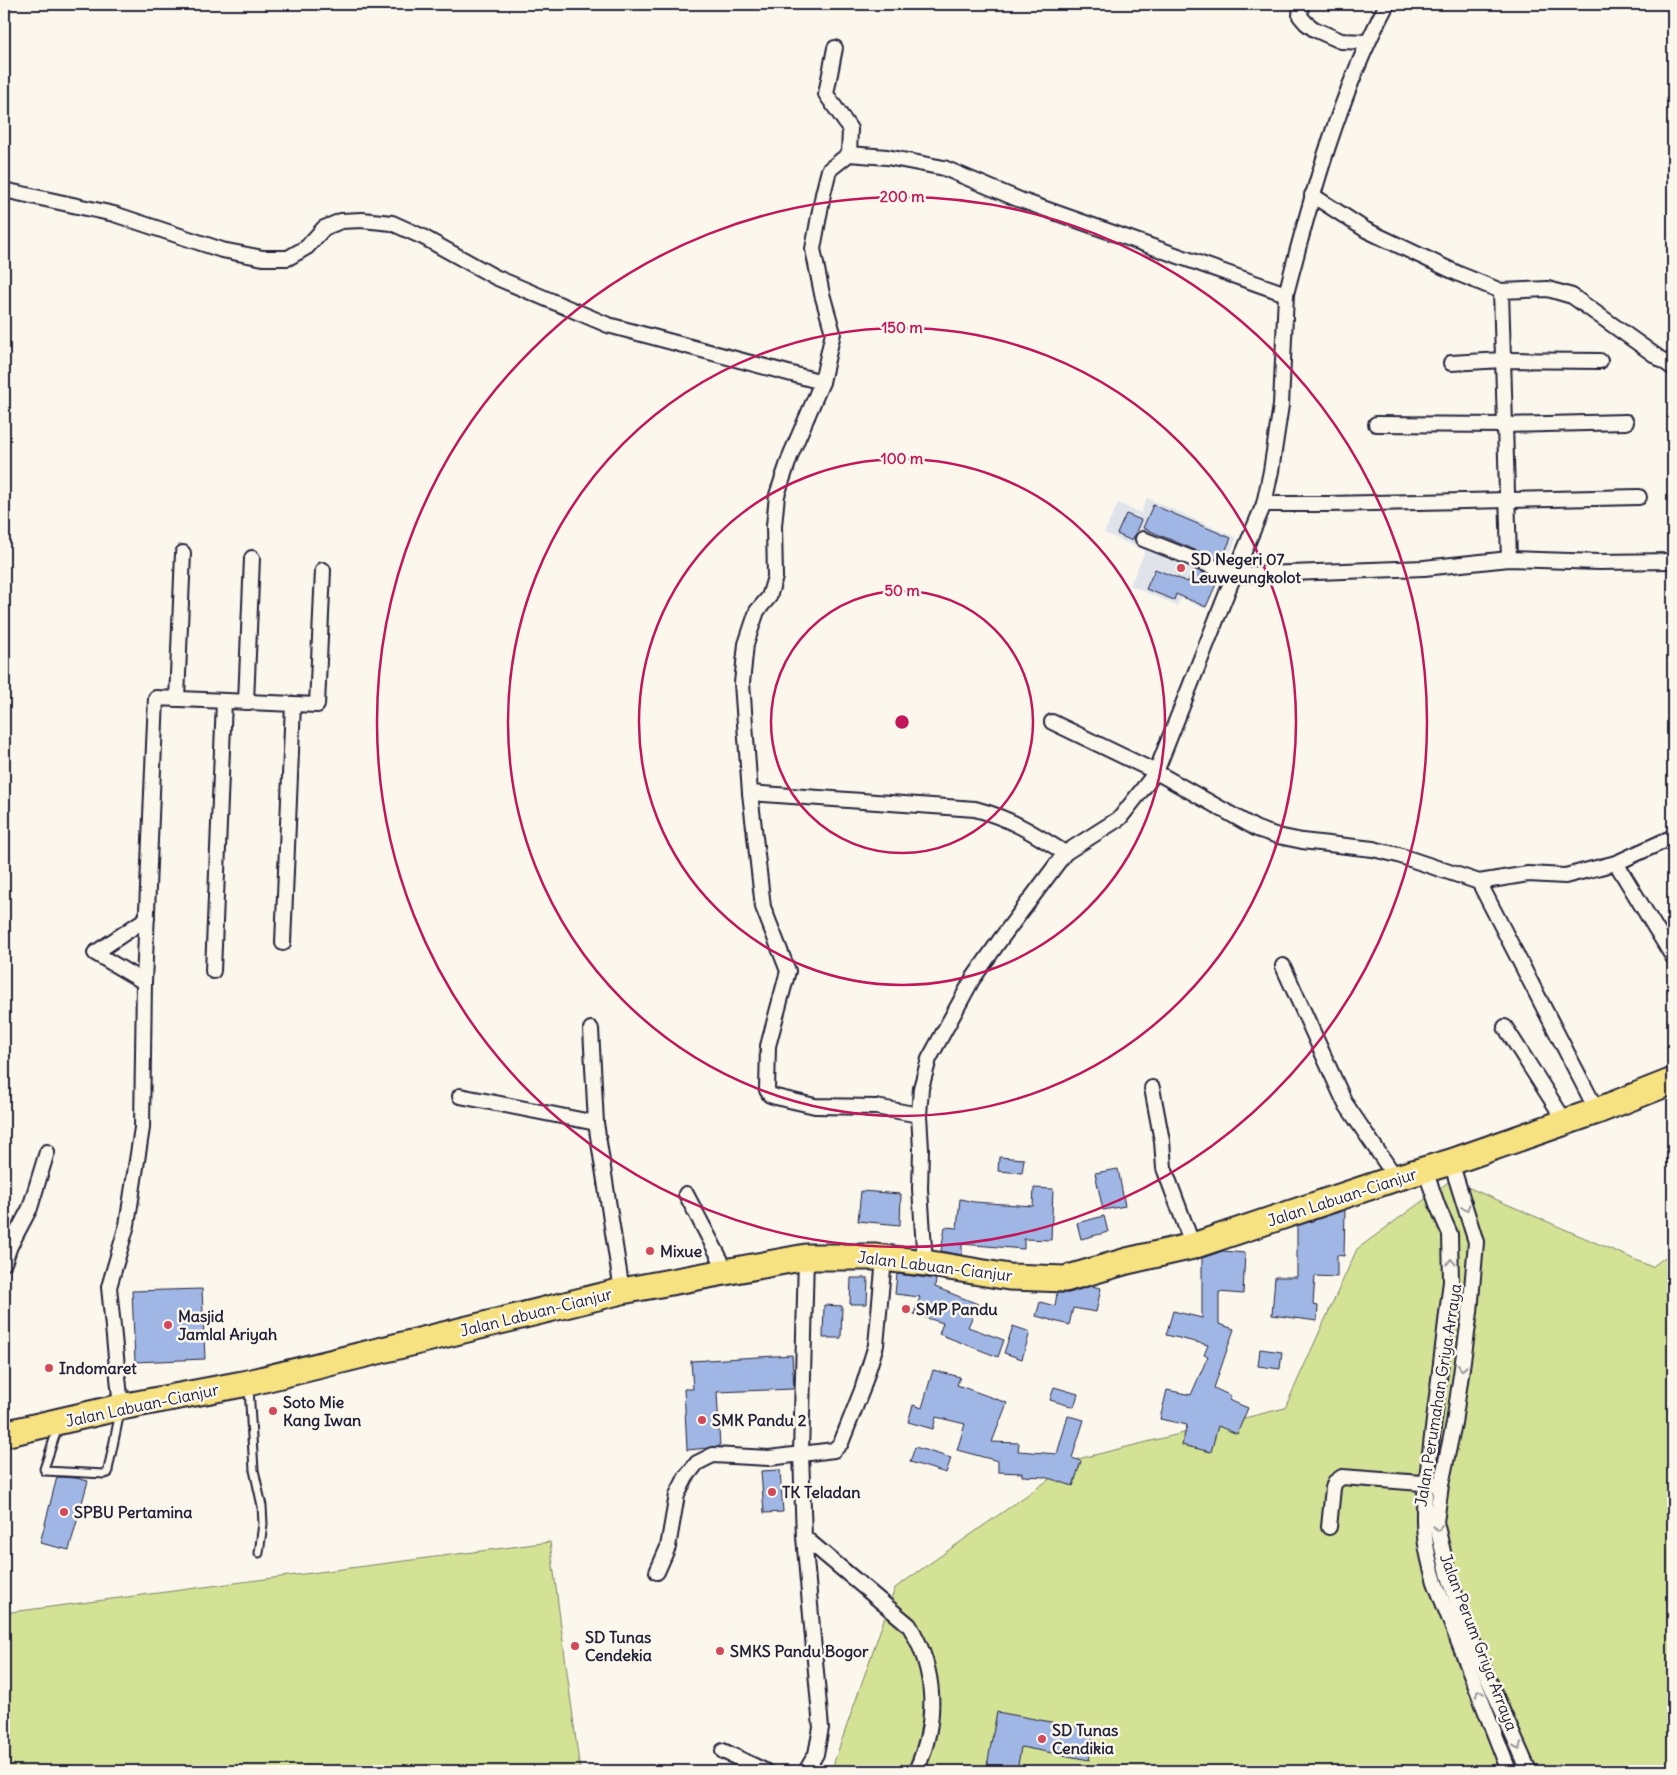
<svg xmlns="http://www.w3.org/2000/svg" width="1677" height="1775" viewBox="0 0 1677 1775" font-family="Delius,sans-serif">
<rect width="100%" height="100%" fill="#fbf7ec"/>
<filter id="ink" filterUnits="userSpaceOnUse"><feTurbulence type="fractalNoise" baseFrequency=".02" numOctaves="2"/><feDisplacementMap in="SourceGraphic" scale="10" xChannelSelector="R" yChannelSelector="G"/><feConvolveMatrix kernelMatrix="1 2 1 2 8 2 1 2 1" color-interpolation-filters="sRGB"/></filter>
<g filter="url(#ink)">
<polygon fill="#e0e4ea" points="1147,498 1237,538 1205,609 1181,598 1177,606 1130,585 1145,551 1104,533 1118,503 1141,513"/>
<g fill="#d4e296" stroke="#7b8268">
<polygon points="1451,1180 1652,1267 1673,1251 1673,1771 831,1771 895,1588 1078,1459 1285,1408 1357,1249"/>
<polygon points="550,1542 580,1771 4,1771 4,1613"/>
</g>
<g fill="#a0b6e4" stroke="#22223b">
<polygon points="1153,505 1231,538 1221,561 1143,528"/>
<polygon points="1126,514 1141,520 1132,541 1117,534"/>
<polygon points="1155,569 1188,582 1194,569 1214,577 1213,580 1217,582 1206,607 1176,594 1174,600 1146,589"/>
<polygon points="999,1157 1024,1159 1022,1173 998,1171"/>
<polygon points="1118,1169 1125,1206 1103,1210 1095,1173"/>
<polygon points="1034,1188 1053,1189 1051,1240 1024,1239 1024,1249 962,1244 962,1255 941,1251 945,1227 957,1228 960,1199 974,1202 1033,1206"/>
<polygon points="861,1191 901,1194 900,1225 858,1221"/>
<polygon points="1345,1210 1344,1256 1337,1255 1337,1277 1315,1276 1313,1305 1318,1306 1317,1321 1272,1315 1275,1277 1297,1277 1297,1226"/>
<polygon points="1104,1216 1108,1232 1081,1239 1077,1223"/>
<polygon points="1223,1251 1245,1253 1243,1294 1219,1292 1219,1324 1234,1329 1214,1388 1231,1396 1229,1400 1248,1408 1237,1434 1218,1426 1211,1452 1182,1445 1187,1425 1160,1419 1167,1390 1191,1395 1208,1356 1204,1355 1208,1345 1166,1335 1173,1311 1202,1318 1202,1258"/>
<polygon points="897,1274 936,1279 935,1287 978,1304 968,1327 1004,1340 998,1357 939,1334 943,1323 914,1314 920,1297 895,1294"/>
<polygon points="851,1278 868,1278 867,1304 850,1304"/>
<polygon points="1091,1286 1101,1288 1096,1312 1073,1308 1069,1325 1036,1316 1040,1302 1055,1306 1057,1293 1069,1293"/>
<polygon points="202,1289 205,1359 135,1362 132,1291"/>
<polygon points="824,1305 842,1306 841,1338 823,1338"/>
<polygon points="1013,1326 1030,1332 1022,1359 1004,1353"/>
<polygon points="1260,1349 1282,1352 1280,1369 1258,1366"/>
<polygon points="792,1355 794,1389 717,1392 720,1447 687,1450 684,1389 693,1389 691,1361"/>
<polygon points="933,1370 960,1377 957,1385 1007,1403 992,1442 1019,1443 1018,1451 1057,1454 1068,1416 1084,1420 1072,1458 1081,1461 1073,1486 1045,1477 1022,1476 1022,1473 998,1472 998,1461 957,1450 965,1424 936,1417 933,1429 908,1422 913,1405 922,1408"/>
<polygon points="1054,1387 1078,1394 1074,1407 1050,1400"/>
<polygon points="915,1447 951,1458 946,1473 910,1462"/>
<polygon points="780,1470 783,1512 764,1513 761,1471"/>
<polygon points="57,1477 76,1478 88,1481 69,1550 40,1543"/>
<polygon points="997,1712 1094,1730 1089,1760 1021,1747 1017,1771 986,1771"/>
</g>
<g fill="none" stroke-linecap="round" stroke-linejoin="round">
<g stroke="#22223b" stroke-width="11">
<g id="lane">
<polyline points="249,1388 254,1470 262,1506 263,1524 259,1553"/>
<polyline points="58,1427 44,1469 45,1471 105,1474 108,1473 108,1470 120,1412"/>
</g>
</g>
<g stroke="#22223b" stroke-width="18">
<g id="street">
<polyline points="1301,4 1300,16 1306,23 1314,29 1341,41 1367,42"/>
<polyline points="835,48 826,94 850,129 849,154"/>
<polyline points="4,190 114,214 222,250 263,258 288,258 307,247 324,228 341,221 362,220 392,223 423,237 495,277 608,325 822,382"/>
<polyline points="1312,195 1366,230 1459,274 1501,291 1548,289 1572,296 1673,368"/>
<polyline points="1501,291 1509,559"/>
<polyline points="1451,363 1503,360 1600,361"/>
<polyline points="1376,424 1505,425 1626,422"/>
<polyline points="1264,504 1328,504 1639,497"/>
<polyline points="1143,539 1234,575 1424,568 1509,559 1599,562 1673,561"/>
<polyline points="177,699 183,553"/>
<polyline points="246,702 252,558"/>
<polyline points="1052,722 1156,772 1257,829 1278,836 1302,841 1373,849 1398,855 1479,882 1528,874 1565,876 1616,863 1673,837"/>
<path d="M750,793L975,809C1010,818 1035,834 1065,853"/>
<polyline points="1616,863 1673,957"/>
<polyline points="1479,882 1597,1111"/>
<polyline points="283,943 293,704"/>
<polyline points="1283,966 1345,1103 1396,1178"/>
<polyline points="213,971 224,701"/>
<polyline points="144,982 95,953 147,918"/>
<polyline points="1505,1027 1565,1121"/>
<polyline points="591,1029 596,1123 622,1291"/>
<polyline points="1152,1088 1162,1141 1164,1168 1193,1246"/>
<polyline points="460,1096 596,1123"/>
<path d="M919,1115L876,1107L815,1106L776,1097L770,1095L767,1090L768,1046L788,971L763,907L750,793L742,683L746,644L757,611L769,597L775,577L774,526L777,495L791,454L822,382L833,333L822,294L813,249L823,194L829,170L849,154L887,157L944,168L1020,200L1286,294C1312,194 1339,95 1387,4"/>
<polyline points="1451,1162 1476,1242 1470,1312 1454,1423 1441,1485 1436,1522 1448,1573 1460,1610 1473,1645 1529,1771"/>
<path d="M1425,1170L1438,1207L1450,1234L1451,1281L1425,1494C1422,1529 1425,1548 1435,1582L1509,1771"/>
<polyline points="686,1194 727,1272"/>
<polyline points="4,1263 10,1246 30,1208 47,1152"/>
<polyline points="925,1263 920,1189 921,1149 919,1115 921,1088 929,1059 972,980 1000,940 1065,853 1120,818 1156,772 1234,575 1264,504 1271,471 1281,405 1286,294"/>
<polyline points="121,1407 109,1287 127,1225 142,1128 144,982 156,698 317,705 323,570"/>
<polyline points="1329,1527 1333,1488 1335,1482 1342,1477 1435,1484"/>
<path d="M804,1537L909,1625C937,1671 938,1722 916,1771"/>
<polyline points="657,1572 668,1547 677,1495 686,1477 697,1463 713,1455 769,1458 834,1450 841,1443 862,1390 876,1345 884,1259"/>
<polyline points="723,1751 765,1771"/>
<polyline points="806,1771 816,1754 821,1728 804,1537 801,1454 806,1257"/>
</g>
</g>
<g stroke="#22223b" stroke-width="29">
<polyline id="highway" points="4,1434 121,1407 248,1383 622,1291 806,1257 875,1257 925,1263 1009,1277 1065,1279 1127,1261 1193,1246 1396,1178 1451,1162 1597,1111 1673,1081"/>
</g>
<use href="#lane" stroke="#fbf7ec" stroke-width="7"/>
<use href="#street" stroke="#fbf7ec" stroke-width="14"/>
<use href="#highway" stroke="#f7e281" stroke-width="25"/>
</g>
<defs><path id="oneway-chevron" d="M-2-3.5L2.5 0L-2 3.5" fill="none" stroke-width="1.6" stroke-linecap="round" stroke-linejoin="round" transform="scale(1.25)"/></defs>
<g stroke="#99979c">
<use href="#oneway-chevron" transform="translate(1466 1208) rotate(72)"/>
<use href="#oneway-chevron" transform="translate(1451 1262) rotate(-91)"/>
<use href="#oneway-chevron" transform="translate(1462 1368) rotate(99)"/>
<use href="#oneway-chevron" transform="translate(1438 1528) rotate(80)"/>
<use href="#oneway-chevron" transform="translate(1479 1693) rotate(-111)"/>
<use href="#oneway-chevron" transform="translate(1518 1746) rotate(66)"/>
</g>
</g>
<g fill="none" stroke="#c2185b" stroke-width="2.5">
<circle cx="902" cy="722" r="131"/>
<circle cx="902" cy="722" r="263"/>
<circle cx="902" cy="722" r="394"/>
<circle cx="902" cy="722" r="525"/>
</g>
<g fill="#d1495b" stroke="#fbf7ec" stroke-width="2">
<circle cx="1181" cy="568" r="5"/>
<circle cx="650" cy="1251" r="5"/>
<circle cx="906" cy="1309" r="5"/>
<circle cx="168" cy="1325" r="5"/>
<circle cx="49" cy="1368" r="5"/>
<circle cx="273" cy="1411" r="5"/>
<circle cx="702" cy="1420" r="5"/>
<circle cx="772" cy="1492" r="5"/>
<circle cx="64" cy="1512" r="5"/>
<circle cx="575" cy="1646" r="5"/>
<circle cx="720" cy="1651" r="5"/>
<circle cx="1042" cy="1739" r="5"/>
</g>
<g text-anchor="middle" stroke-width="5" stroke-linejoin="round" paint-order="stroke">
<g font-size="16" font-weight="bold" fill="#22223b" stroke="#fbf7ec" text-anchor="start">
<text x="1191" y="565">SD Negeri 07<tspan x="1191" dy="18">Leuweungkolot</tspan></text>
<text x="660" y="1257">Mixue</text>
<text x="916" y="1315">SMP Pandu</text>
<text x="178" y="1322">Masjid<tspan x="178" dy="18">Jamlal Ariyah</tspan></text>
<text x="59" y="1374">Indomaret</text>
<text x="283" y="1408">Soto Mie<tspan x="283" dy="18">Kang Iwan</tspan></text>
<text x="712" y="1426">SMK Pandu 2</text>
<text x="782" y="1498">TK Teladan</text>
<text x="74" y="1518">SPBU Pertamina</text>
<text x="585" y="1643">SD Tunas<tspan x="585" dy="18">Cendekia</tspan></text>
<text x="730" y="1657">SMKS Pandu Bogor</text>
<text x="1052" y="1736">SD Tunas<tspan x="1052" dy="18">Cendikia</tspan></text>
</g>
<g font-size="16" fill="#22223b" stroke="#fbf7ec">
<text transform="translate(1342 1197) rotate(-18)" y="6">Jalan Labuan-Cianjur</text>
<text transform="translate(935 1266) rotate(7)" y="6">Jalan Labuan-Cianjur</text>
<text transform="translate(536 1312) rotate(-14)" y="6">Jalan Labuan-Cianjur</text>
<text transform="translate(1438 1395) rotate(-81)" y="6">Jalan Perumahan Griya Arraya</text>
<text transform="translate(142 1405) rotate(-12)" y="6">Jalan Labuan-Cianjur</text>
<text transform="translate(1479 1642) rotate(69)" y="6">Jalan Perum Griya Arraya</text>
</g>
</g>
<circle cx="902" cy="722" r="8" fill="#c2185b" stroke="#fbf7ec" stroke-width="2.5"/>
<g font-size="15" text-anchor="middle" font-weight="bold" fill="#c2185b" stroke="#fbf7ec" stroke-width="5" stroke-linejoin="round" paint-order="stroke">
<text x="902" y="202">200 m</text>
<text x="902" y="333">150 m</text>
<text x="902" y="464">100 m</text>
<text x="902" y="596">50 m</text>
</g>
<rect width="1677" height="1775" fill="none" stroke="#fbf7ec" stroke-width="20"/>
<rect x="10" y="10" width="1657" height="1755" fill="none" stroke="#22223b" stroke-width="2" filter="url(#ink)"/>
</svg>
